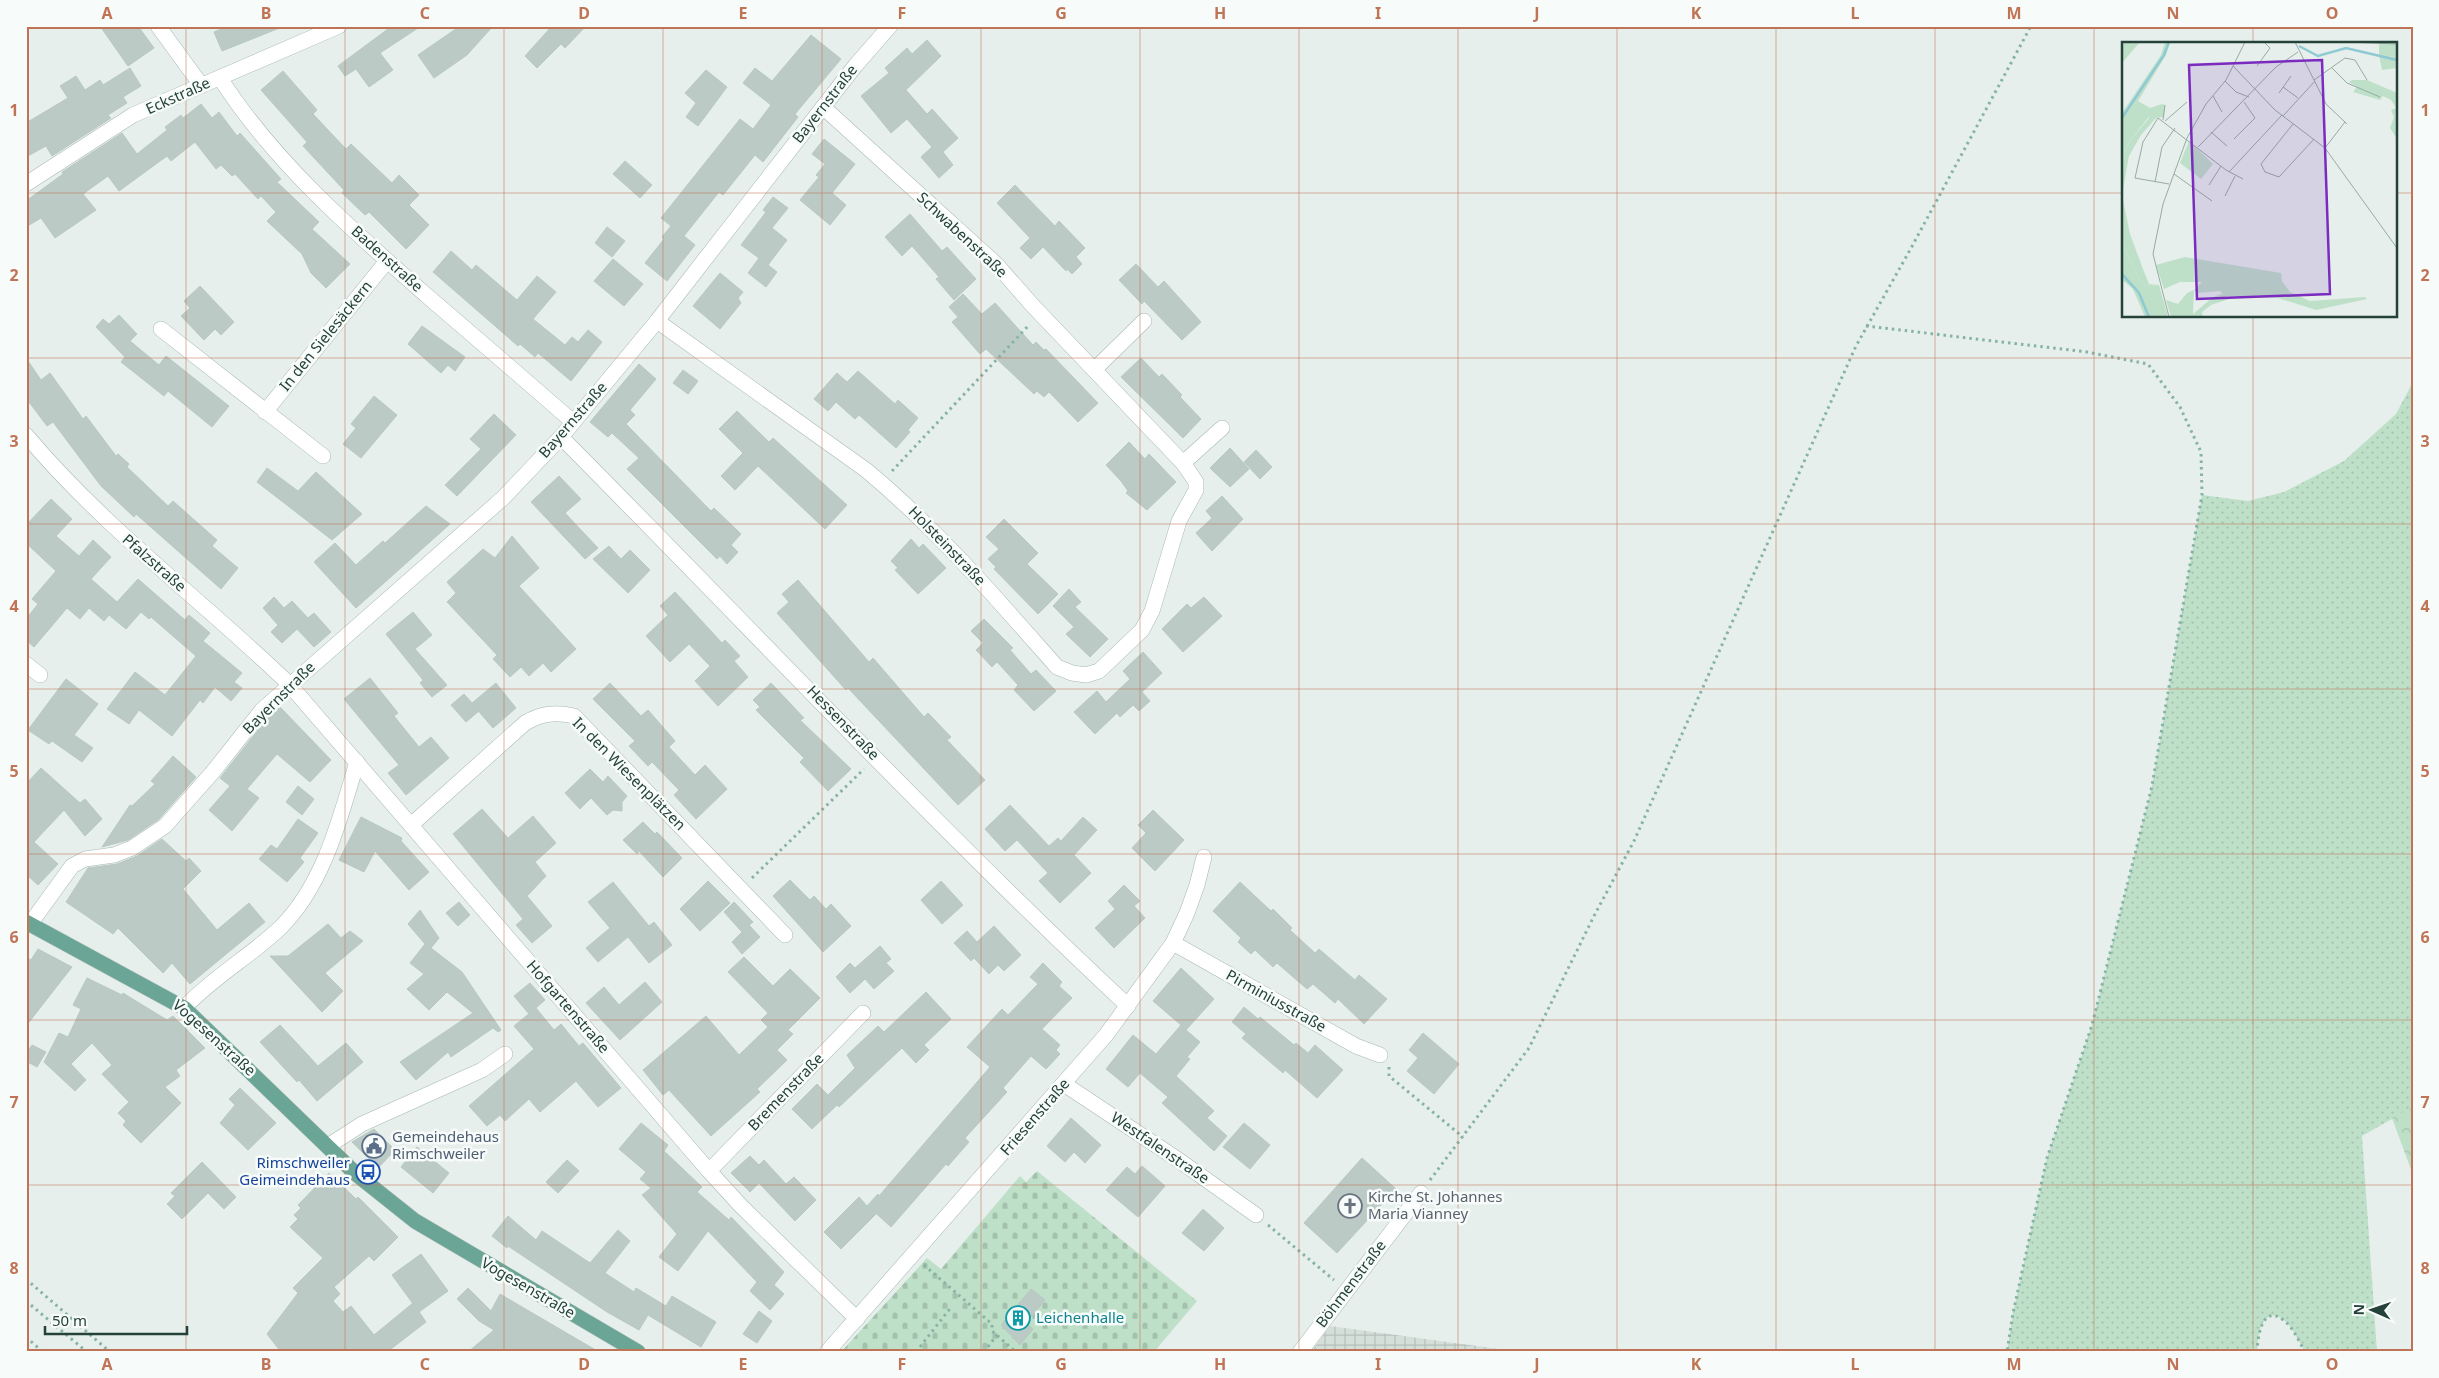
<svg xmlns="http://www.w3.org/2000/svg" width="2439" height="1378" viewBox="0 0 2439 1378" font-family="'Noto Sans',sans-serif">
<defs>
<pattern id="industrial-grid" width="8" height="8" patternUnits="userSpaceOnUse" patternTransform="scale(1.25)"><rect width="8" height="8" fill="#d4dfda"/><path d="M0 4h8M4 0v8" fill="none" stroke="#b6c1bc"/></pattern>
<pattern id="grass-dots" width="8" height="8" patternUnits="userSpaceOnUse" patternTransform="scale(1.25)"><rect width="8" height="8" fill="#bfe0c8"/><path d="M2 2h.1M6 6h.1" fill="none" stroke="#a4c1ad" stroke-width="1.8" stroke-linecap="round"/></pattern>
<pattern id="forest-crowns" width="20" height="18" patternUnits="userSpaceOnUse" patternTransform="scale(1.25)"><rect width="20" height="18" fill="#bfe0c8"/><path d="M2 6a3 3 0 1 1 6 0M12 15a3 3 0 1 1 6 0" fill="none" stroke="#a4c1ad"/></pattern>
<pattern id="cemetery-stones" width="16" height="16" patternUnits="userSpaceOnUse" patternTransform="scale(1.25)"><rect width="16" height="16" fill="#bfe0c8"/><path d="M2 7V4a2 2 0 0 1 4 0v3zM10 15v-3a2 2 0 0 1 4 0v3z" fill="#a4c1ad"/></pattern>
</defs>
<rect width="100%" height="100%" fill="#e6efeb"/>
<polygon fill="url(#industrial-grid)" points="1330,1326 1521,1352 1311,1352"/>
<path fill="url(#grass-dots)" d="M2413,382V1107L2362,1136L2377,1352H2305C2300,1343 2295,1332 2288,1324C2263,1300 2258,1333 2257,1352H2007L2013,1313L2047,1158L2092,1025L2152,786L2202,495L2248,501L2284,492L2344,461L2396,414Z"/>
<polygon fill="url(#forest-crowns)" points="2413,1107 2413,1175 2392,1118"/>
<polygon fill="url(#cemetery-stones)" points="1037,1171 1197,1301 1154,1352 841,1352 927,1258 941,1269 1020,1176 1026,1182"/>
<g fill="#bbcac4" stroke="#b8c9c2">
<polygon points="100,26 138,26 154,48 128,66"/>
<polygon points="228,26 282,26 282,27 222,51 214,32"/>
<polygon points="392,26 421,26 380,53 393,70 369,87 356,69 345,76 338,66"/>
<polygon points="460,26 493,26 467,55 434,78 418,55"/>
<polygon points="552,26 586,26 565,48 561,44 537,68 525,56"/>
<polygon points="811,35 841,59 795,114 798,117 763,162 755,155 723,195 719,192 684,236 695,245 667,281 645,263 664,239 662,237 671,226 661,218 740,119 753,129 771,105 743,83 755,68 772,81"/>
<polygon points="927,40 941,56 906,90 927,114 932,109 958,138 943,152 953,165 939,178 921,157 932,147 907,119 891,133 861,96 889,73 885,68 907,48 912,54"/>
<polygon points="130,68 141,86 123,97 127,103 108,115 111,118 52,156 46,146 26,157 26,123 68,98 60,86 76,76 85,90 100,80 103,85"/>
<polygon points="706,70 727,87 698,126 686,117 696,103 685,93"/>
<polygon points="283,71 317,110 313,114 346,149 351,144 392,183 399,175 419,195 409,205 429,225 406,249 369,212 365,215 342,193 344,190 303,146 307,142 261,90"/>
<polygon points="201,104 212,118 219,112 237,136 240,133 281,179 277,182 319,222 312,229 350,264 326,288 311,273 302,254 267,221 276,212 261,196 258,199 235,174 232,176 221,165 216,169 195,142 171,161 167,156 119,191 108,176 83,194 96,210 55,238 41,218 26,227 26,201 63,174 62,172 122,133 137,154 167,130 165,127 181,115 183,118"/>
<polygon points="824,139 855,164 832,193 846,205 830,225 800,200 819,177 816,175 825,164 812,154"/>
<polygon points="625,161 652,185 640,198 613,174"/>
<polygon points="1015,185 1055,226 1059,221 1085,248 1076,257 1082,264 1072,274 1067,269 1066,271 1043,247 1031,259 1020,248 1030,238 997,203"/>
<polygon points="773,197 788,208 772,228 787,240 768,265 777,272 766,287 748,273 759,258 741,245 766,212 763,210"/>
<polygon points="910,214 942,251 947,247 976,279 954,300 936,279 939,277 912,246 902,256 885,237"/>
<polygon points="607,227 625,241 612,257 595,243"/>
<polygon points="451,251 472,270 476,265 517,300 537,276 556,292 533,319 565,345 572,337 578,342 588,330 602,342 571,381 538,353 535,357 520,344 518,346 433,272"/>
<polygon points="613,259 643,284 624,306 594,281"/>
<polygon points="1136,264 1158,287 1164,281 1201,322 1182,340 1144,301 1142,304 1119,280"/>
<polygon points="720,273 743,292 738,298 741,303 720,329 693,306"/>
<polygon points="200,286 234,322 221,335 215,329 204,340 181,316 190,308 184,301"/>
<polygon points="963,294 982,314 995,303 1033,345 1036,342 1044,350 1046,349 1098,403 1078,422 1049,392 1044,397 1037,391 1034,394 986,349 980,354 952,322 958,317 949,307"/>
<polygon points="119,315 137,334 130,341 159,365 166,356 229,406 212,427 168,391 164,396 121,362 125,357 96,327 103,319 109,324"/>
<polygon points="422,326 465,357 455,371 448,365 441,373 408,344"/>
<polygon points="26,358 41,380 50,373 83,419 86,416 116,456 118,454 129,464 127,467 168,506 173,501 217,540 212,546 238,568 221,589 136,514 134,517 101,486 53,422 47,426 26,398"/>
<polygon points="1141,358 1159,377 1162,374 1182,395 1180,397 1201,419 1183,438 1121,377"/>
<polygon points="639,364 656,379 630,410 635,415 626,424 711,511 714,508 741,534 731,545 738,552 727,564 720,556 717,559 627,469 639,458 612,433 608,437 590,422"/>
<polygon points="683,370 698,381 688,394 673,383"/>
<polygon points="858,371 895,404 898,400 918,418 908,430 910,432 896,448 859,415 855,419 836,402 828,411 814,399 837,373 847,382"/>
<polygon points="374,396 397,415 361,458 343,444 356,428 351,424"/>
<polygon points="737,411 769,442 773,438 847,505 825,529 758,466 735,490 721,476 743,453 719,429"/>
<polygon points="494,414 516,435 457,496 445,485 481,449 470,439"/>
<polygon points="1129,442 1145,459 1149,454 1176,482 1147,510 1126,493 1128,491 1121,481 1106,465"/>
<polygon points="1230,448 1249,469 1230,487 1210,468"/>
<polygon points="1256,450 1272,467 1260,479 1244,462"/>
<polygon points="267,468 298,491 316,472 362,514 332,540 257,482"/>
<polygon points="559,476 581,499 565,513 598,548 585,559 531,502"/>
<polygon points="1222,496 1243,519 1212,551 1196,533 1212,518 1206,511"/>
<polygon points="51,499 72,519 56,536 79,556 93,540 111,557 91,579 117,602 138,579 185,620 189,615 210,633 203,641 242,673 234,682 242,688 231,701 215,687 203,703 200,700 172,736 139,710 129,724 107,709 135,672 165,695 196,656 151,617 149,619 141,612 126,629 109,615 104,621 89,608 80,619 67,608 34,647 26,640 26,619 38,604 32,599 56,571 26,543 26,525"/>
<polygon points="426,506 450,524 356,608 314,562 335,543 356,565 383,541 385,543"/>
<polygon points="1004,519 1038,553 1027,564 1058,594 1038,614 994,569 996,567 988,559 999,549 986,537"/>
<polygon points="512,536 539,568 519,586 576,649 551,672 543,663 529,676 521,667 510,677 493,659 497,655 447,602 456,593 447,582 483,549 495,558"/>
<polygon points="911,539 919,548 923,544 946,568 918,594 895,570 898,568 891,561"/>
<polygon points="609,546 621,559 630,550 650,570 628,593 593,559"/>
<polygon points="798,580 869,662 873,658 924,717 928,713 951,737 947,740 985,780 958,805 848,688 846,690 777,613 789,602 782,594"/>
<polygon points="1069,589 1081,602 1075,607 1108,639 1090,657 1066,634 1074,627 1053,606"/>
<polygon points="675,592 722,643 725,640 740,656 734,661 748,677 718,706 695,681 710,666 689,644 670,662 646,636 668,615 660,606"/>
<polygon points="274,597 284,608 292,601 308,618 314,613 331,632 314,647 297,629 282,643 271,632 278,625 263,608"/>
<polygon points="1204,597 1222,616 1183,652 1162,629 1187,604 1191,608"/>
<polygon points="413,612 432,635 415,649 447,685 432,697 420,683 423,680 386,634"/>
<polygon points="984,619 1013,648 1010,650 1031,674 1036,670 1056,691 1034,711 1014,690 1018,685 997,662 992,667 976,650 983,643 971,631"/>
<polygon points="1143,652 1162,673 1142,692 1150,701 1139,711 1133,705 1120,717 1117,713 1095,734 1074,712 1097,691 1106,702 1130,679 1123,671"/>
<polygon points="370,678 398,713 394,716 419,747 431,737 449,758 406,795 388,773 399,765 344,699"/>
<polygon points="66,679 98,704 74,735 93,748 82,762 52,741 49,744 28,730"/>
<polygon points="496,683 516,708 493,728 474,706 479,711 466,722 451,705 464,694 472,703"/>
<polygon points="610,683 641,716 648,710 675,741 669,747 695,775 705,765 727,789 696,819 674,795 679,790 652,762 648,766 629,746 635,741 593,699"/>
<polygon points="771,683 804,718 800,720 851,769 828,791 800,762 804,758 756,710 760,707 753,700"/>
<polygon points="280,707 331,760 310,782 277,754 247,789 259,798 232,831 209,810 230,786 220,778 269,716"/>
<polygon points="173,756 196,777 159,819 128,840 102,847 130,805 132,806 155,784 151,781"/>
<polygon points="41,768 80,803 85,799 102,819 85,836 64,810 34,842 58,864 38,885 26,874 26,784"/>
<polygon points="590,769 603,782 608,776 627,796 622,802 622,811 613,810 607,815 591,798 580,809 565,793"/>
<polygon points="298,786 314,799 302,815 286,802"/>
<polygon points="1010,805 1049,846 1058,838 1061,841 1083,817 1097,830 1074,855 1091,873 1060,903 1039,881 1048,873 1017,840 1005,851 985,829"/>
<polygon points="482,809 508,838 533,816 556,843 535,862 546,876 527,896 552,926 532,943 516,925 523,919 453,834"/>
<polygon points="1153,810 1184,840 1155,871 1132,848 1146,833 1138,825"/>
<polygon points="361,817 402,838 401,841 429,872 409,890 375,851 364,872 339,860"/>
<polygon points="298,819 318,833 300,858 304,862 287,882 259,859 271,845 277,849"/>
<polygon points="643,822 655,834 657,832 682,858 663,877 639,851 637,854 623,840"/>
<polygon points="162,839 186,861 189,858 201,871 183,889 217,930 249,903 265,922 190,984 172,963 163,973 118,928 113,934 66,902 88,868 117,864 137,856"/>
<polygon points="790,880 810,900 814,896 826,909 831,904 851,926 823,952 773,896"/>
<polygon points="708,881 730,903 700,931 680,909"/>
<polygon points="941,881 963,905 942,924 921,900"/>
<polygon points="613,882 649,926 654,922 672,945 649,963 628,937 598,962 586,948 610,928 588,902"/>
<polygon points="1240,882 1271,911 1273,909 1292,928 1290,930 1315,953 1319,949 1355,980 1359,975 1387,999 1364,1024 1338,999 1335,1003 1313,984 1307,989 1277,963 1273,967 1255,950 1251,954 1238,942 1241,938 1213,911"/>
<polygon points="1124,885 1140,901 1134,906 1145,918 1114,948 1095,928 1115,909 1108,901"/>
<polygon points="459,902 470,915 458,926 446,913"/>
<polygon points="734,902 753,922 749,925 760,937 742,954 732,942 742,932 724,912"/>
<polygon points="420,910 439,938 431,948 462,972 501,1030 498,1032 493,1028 451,1057 448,1052 416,1080 400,1062 473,1013 447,992 429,1010 407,989 424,974 410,963 425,944 408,924"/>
<polygon points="328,924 341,938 350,931 363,941 325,973 343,991 322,1012 270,956 288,956"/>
<polygon points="994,926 1021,955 1004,971 998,965 989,974 974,958 971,961 954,943 967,931 977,942"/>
<polygon points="880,946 891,959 886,963 894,971 874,989 865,979 850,993 836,977 850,963 855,968"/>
<polygon points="38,949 72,967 26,1026 26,957 31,960"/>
<polygon points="744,957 773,986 790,969 820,998 788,1030 793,1034 777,1050 787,1060 757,1089 760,1092 711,1136 669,1090 663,1095 643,1070 706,1016 739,1055 768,1027 761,1020 768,1013 728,972"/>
<polygon points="1043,963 1062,982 1059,986 1072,998 1042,1029 1060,1045 1056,1050 1060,1054 1046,1069 1031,1056 1003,1088 1007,1092 965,1138 969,1142 948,1166 946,1164 891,1227 868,1206 876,1214 841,1249 824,1232 859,1197 867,1206 878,1194 879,1196 990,1067 967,1047 1002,1009 1008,1015 1038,984 1030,977"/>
<polygon points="1181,968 1214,999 1186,1030 1200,1042 1187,1057 1190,1059 1176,1076 1214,1111 1207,1118 1227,1136 1214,1151 1162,1103 1168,1097 1140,1073 1128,1087 1106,1069 1133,1035 1156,1054 1181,1025 1153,1001"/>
<polygon points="87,978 122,995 123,993 167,1020 173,1016 205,1048 176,1070 180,1076 165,1087 181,1103 141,1143 123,1125 126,1121 118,1113 129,1102 102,1074 112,1065 92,1043 71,1064 86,1080 75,1091 44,1062 59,1033 68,1037 81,1009 73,1005"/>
<polygon points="645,982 662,1002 620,1040 586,1003 604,987 619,1005"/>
<polygon points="530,983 545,1000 529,1014 514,996"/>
<polygon points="926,992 951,1019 924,1045 929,1050 916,1063 902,1048 839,1107 837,1105 812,1129 792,1109 817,1084 828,1095 855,1068 847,1055 878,1026 884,1032"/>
<polygon points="1244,1007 1258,1019 1260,1017 1294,1045 1296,1043 1308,1053 1315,1045 1343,1070 1317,1098 1285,1070 1283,1073 1242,1038 1246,1034 1232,1022"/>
<polygon points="536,1008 554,1030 561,1024 579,1046 583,1043 621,1088 598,1107 576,1081 540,1112 529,1099 505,1121 500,1115 487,1126 469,1106 534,1049 514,1026"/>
<polygon points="280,1025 318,1066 346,1043 363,1062 317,1101 299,1080 297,1082 260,1042"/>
<polygon points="1423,1033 1459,1064 1434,1094 1407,1071 1418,1058 1409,1050"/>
<polygon points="32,1045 46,1052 37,1067 26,1061 26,1054"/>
<polygon points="240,1088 276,1123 248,1150 220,1123 235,1105 229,1099"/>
<polygon points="1071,1118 1101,1145 1085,1163 1074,1152 1065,1162 1047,1146"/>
<polygon points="641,1123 668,1145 664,1151 702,1187 697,1192 729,1220 731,1217 784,1272 774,1285 784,1294 770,1310 750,1291 757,1282 708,1231 678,1271 659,1257 677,1234 642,1195 651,1188 640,1179 646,1172 619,1149"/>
<polygon points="1244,1123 1270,1145 1250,1169 1223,1147"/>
<polygon points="374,1129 395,1150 378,1168 352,1142"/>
<polygon points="417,1147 449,1173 433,1193 401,1167"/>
<polygon points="750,1156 759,1165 764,1160 786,1184 794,1177 816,1200 795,1221 759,1183 750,1192 731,1173"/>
<polygon points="1362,1158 1396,1189 1337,1253 1304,1223"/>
<polygon points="567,1160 579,1171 558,1193 546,1182"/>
<polygon points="202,1162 236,1197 224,1209 208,1193 182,1219 167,1204 175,1196 171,1193"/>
<polygon points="1142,1166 1165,1186 1138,1217 1106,1190 1127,1167 1135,1174"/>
<polygon points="329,1173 356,1199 358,1197 398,1237 374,1261 369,1256 334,1287 340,1294 333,1301 343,1312 351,1306 374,1335 413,1303 426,1322 387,1352 281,1352 267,1334 298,1293 293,1288 323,1258 290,1227 298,1219 294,1215 301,1208 298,1205"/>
<polygon points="1203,1209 1224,1228 1204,1251 1182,1233"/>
<polygon points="508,1216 536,1240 542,1231 590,1263 618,1230 630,1241 605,1273 634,1292 636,1288 666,1306 672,1296 716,1322 701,1347 648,1315 639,1330 607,1312 508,1246 507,1248 492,1236"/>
<polygon points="421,1254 448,1291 419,1312 392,1275"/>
<polygon points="468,1288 491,1311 500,1294 599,1352 468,1352 494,1330 479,1321 457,1299"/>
<polygon points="1031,1289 1045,1300 1026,1323 1033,1329 1020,1345 1001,1325"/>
<polygon points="759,1311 772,1321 757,1343 743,1334"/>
</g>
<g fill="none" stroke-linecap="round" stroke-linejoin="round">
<g stroke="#a8b8b2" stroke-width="16">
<g id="minor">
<polyline points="158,26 201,85"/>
<path d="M220,78C273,161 352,230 426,295C475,337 524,379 573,422"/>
<polyline points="26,184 133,115 339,26"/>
<path d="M657,321L866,470C937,529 996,598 1057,667L1072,673L1086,675L1099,671L1142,630L1152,611L1179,521L1196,490V482L1183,463L1033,306L996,264L823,107"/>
<polyline points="161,329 323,456"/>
<polyline points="1094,370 1144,321"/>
<polyline points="265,412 387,261"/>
<path d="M26,435C104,528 202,600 289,684L709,1171L741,1206L857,1319"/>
<path d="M561,437C750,627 932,823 1128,1006"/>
<polyline points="1183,463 1222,428"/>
<polyline points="26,664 40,675"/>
<path d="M411,825L525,723C542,713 555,712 574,716L785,935"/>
<polyline points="30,924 72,866 85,859 114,855 132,848 165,826 212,773 262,710 503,498 561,437 657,321 855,66 890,26"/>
<polyline points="1173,943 1356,1046 1380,1055"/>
<path d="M184,1008C214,976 251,956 281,927C324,884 340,818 357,762"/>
<polyline points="1064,1084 1180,1161 1256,1215"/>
<polyline points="328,1146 362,1124 482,1070 505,1054"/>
<polyline points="709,1171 863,1013"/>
<polyline points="827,1352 1106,1035 1173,943 1187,913 1197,885 1204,857"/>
<polyline points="1300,1352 1421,1193"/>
</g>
</g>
<g stroke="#c2cac8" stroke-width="16">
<polyline id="major" points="26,922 184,1008 356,1174 415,1221 638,1352"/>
</g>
<g stroke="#86b3a5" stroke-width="3" stroke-dasharray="2.5 4" stroke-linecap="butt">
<polyline points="1866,326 2087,352 2148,364 2180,407 2201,452 2202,495 2152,786 2092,1025 2047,1158 2013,1313 2007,1352"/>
<polyline points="892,471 1030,324"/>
<polyline points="752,878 864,769"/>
<polyline points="1389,1067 1389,1076 1463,1137"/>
<polyline points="1430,1180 1529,1048 1594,916 1634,841 1856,346 1910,250 2031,26"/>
<polyline points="1268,1225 1334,1280"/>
<polyline points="924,1265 992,1324 992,1331 1016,1352"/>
<polyline points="26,1279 110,1352"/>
<polyline points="26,1301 87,1352"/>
<polyline points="26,1337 43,1352"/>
<polyline points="916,1352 952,1306"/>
<polyline points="984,1352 997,1335"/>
<path d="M2257,1352C2258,1333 2263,1300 2288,1324C2295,1332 2300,1343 2305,1352"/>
</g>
<use href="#minor" stroke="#fff" stroke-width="15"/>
<use href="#major" stroke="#6aa596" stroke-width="15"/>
</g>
<path fill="none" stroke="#c07456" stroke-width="1" stroke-opacity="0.55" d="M186,26V1352M345,26V1352M504,26V1352M663,26V1352M822,26V1352M981,26V1352M1140,26V1352M1299,26V1352M1458,26V1352M1617,26V1352M1776,26V1352M1935,26V1352M2094,26V1352M2253,26V44M26,193H2123M2395,193H2413M2253,316V1352M26,358H2413M26,524H2413M26,689H2413M26,854H2413M26,1020H2413M26,1185H2413"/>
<defs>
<g id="civic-ring" transform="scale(1.25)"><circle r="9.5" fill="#f7fbf9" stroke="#5c6f8a" stroke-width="1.5"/><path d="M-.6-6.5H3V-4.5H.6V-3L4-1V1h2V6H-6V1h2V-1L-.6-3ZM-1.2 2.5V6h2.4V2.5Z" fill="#5c6f8a"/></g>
<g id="bus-ring" transform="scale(1.25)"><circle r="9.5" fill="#f7fbf9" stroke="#1a4fb4" stroke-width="1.5"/><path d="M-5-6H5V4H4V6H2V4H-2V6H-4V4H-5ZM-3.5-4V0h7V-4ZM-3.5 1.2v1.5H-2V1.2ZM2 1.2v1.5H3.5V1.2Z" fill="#1a4fb4"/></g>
<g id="church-ring" transform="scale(1.25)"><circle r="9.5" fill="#f7fbf9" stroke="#6b7280" stroke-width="1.5"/><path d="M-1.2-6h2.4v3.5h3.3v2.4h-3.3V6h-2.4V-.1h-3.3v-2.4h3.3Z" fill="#6b7280"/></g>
<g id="building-ring" transform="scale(1.25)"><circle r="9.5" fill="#f7fbf9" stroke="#0f9aa8" stroke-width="1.5"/><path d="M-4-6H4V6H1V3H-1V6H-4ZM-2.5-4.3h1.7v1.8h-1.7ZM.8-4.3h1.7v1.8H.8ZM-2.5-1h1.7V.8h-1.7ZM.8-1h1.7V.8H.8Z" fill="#0f9aa8"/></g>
</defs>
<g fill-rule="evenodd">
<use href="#civic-ring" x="374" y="1146"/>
<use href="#bus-ring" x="368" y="1172"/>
<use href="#church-ring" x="1350" y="1206"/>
<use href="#building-ring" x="1018" y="1318"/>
</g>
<g text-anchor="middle" stroke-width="5" stroke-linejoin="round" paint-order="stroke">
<g font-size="15" fill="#24423a" stroke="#f7fbf9">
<text transform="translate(178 96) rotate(-24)" y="5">Eckstraße</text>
<text transform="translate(825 104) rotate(-52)" y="5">Bayernstraße</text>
<text transform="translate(962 235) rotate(43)" y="5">Schwabenstraße</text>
<text transform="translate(387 259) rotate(42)" y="5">Badenstraße</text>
<text transform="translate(326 336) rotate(-51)" y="5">In den Sielesäckern</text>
<text transform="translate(573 420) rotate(-49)" y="5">Bayernstraße</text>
<text transform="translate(947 546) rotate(46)" y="5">Holsteinstraße</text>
<text transform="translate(154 563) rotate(41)" y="5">Pfalzstraße</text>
<text transform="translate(279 698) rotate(-45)" y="5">Bayernstraße</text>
<text transform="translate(843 723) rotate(46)" y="5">Hessenstraße</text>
<text transform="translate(629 774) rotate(45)" y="5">In den Wiesenplätzen</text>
<text transform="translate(1276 1001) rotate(29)" y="5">Pirminiusstraße</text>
<text transform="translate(568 1007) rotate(49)" y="5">Hofgartenstraße</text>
<text transform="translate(214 1038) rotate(42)" y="5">Vogesenstraße</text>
<text transform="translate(786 1092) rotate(-46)" y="5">Bremenstraße</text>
<text transform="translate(1035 1117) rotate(-49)" y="5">Friesenstraße</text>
<text transform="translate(1160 1148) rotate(34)" y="5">Westfalenstraße</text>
<text transform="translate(1351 1284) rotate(-53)" y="5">Böhmenstraße</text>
<text transform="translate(528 1288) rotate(30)" y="5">Vogesenstraße</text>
</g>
<g font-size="15" fill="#4e5e75" stroke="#f7fbf9" text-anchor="start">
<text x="392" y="1142">Gemeindehaus<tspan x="392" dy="17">Rimschweiler</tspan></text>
</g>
<g font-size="15" fill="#164399" stroke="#f7fbf9" text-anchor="end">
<text x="350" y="1168">Rimschweiler<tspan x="350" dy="17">Geimeindehaus</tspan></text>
</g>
<g font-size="15" fill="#5b616d" stroke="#f7fbf9" text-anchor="start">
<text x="1368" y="1202">Kirche St. Johannes<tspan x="1368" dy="17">Maria Vianney</tspan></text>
</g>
<g font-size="15" fill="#0d838f" stroke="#f7fbf9" text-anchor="start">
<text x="1036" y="1323">Leichenhalle</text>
</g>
</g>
<g transform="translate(2122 42)">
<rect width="275" height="275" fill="#e6efeb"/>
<path d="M43,0H48L44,13L16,59L28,66L29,72L7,100L0,116V71L39,13ZM257,0L275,1V15L257,13ZM230,38H245L275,51V97L268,86L272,75L269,68L274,66L269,58L261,54L258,58L231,50L235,45L227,40ZM0,201L17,237L24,244L37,243L46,275H23L11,247L0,238ZM63,215L159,231L160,239L168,250L188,259L243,255L245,257L194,268L156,256L102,254L98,249L75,251L72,248L80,240H58L42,247L34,223Z" fill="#bfe0c8"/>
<path d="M0,0H18L0,21ZM257,13L275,15V26L260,28ZM40,62L43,63L42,75L34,76L19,93L7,114L0,153L8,192L21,227L27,242L37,243L24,244L17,237L0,201V116L7,100L27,76L28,66ZM72,248L71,272L91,255L100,252L107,257L89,263L80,270L81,275H49L44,258L56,262L65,251Z" fill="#bfe0c8"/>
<path d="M67,99L91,122L79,137L58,121Z" fill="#bfe0c8"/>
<path fill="none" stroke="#8ec9d4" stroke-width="2.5" d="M177,4L196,14L224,6L275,18M0,76L42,13L47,0M0,232L17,251L27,275"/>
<path fill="none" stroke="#98aaa4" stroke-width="1" d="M173,0L204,62L225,82M224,0L275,2M111,24L153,68L203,106L275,206M135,24L148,6L142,0M209,25L225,41L258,55M192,38L223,16L233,18L245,38M103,39L114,50L127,55M161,45L176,56M157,51L169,34M91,54L100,70M161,74L193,39M41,78L43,63M43,79L65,60M171,82L139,122L143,130L157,135L192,97M89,90L105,104M112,97L133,76L122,60M76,105L154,25L176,10M203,106L223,80M107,130L160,73M52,132L90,159M33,140L40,105L53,86M47,142L13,136L21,100L36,76L104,128L121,137M87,143L99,124M103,154L113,134M47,275L31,212L41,162L65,96L84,62L104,38L123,0"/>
<path fill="#7b2cbf" fill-opacity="0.15" stroke="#7b2cbf" stroke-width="2.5" d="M200,18L208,252L75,257L67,23Z"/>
<rect width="275" height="275" fill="none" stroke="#24423a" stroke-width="2.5"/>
</g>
<rect width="2439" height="1378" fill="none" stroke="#f7fbf9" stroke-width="55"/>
<g transform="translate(2372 1310) rotate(272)" stroke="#f7fbf9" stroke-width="4" paint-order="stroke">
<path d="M0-4L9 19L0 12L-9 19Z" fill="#24423a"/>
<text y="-8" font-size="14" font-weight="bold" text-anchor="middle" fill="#24423a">N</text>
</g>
<path d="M45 1326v8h142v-8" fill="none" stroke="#24423a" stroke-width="2.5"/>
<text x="52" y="1326" font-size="15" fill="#24423a" stroke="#f7fbf9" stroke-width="4" paint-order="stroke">50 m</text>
<rect x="28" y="28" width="2384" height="1322" fill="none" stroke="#c07456" stroke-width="2"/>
<g font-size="16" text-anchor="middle" font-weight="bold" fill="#c07456">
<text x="107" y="19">A</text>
<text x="266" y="19">B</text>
<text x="425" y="19">C</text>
<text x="584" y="19">D</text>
<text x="743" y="19">E</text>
<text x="902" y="19">F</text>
<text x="1061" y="19">G</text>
<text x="1220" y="19">H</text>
<text x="1378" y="19">I</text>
<text x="1537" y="19">J</text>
<text x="1696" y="19">K</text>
<text x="1855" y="19">L</text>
<text x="2014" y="19">M</text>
<text x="2173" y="19">N</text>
<text x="2332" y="19">O</text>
<text x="14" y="116">1</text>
<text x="2425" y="116">1</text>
<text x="14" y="281">2</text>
<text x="2425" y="281">2</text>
<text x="14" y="447">3</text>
<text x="2425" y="447">3</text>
<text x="14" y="612">4</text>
<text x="2425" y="612">4</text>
<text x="14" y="777">5</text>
<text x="2425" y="777">5</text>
<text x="14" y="943">6</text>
<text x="2425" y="943">6</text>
<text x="14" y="1108">7</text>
<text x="2425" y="1108">7</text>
<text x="14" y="1274">8</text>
<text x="2425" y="1274">8</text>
<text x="107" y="1370">A</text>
<text x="266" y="1370">B</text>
<text x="425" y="1370">C</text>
<text x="584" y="1370">D</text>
<text x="743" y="1370">E</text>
<text x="902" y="1370">F</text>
<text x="1061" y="1370">G</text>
<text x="1220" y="1370">H</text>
<text x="1378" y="1370">I</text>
<text x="1537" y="1370">J</text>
<text x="1696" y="1370">K</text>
<text x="1855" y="1370">L</text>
<text x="2014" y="1370">M</text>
<text x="2173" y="1370">N</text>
<text x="2332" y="1370">O</text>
</g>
</svg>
